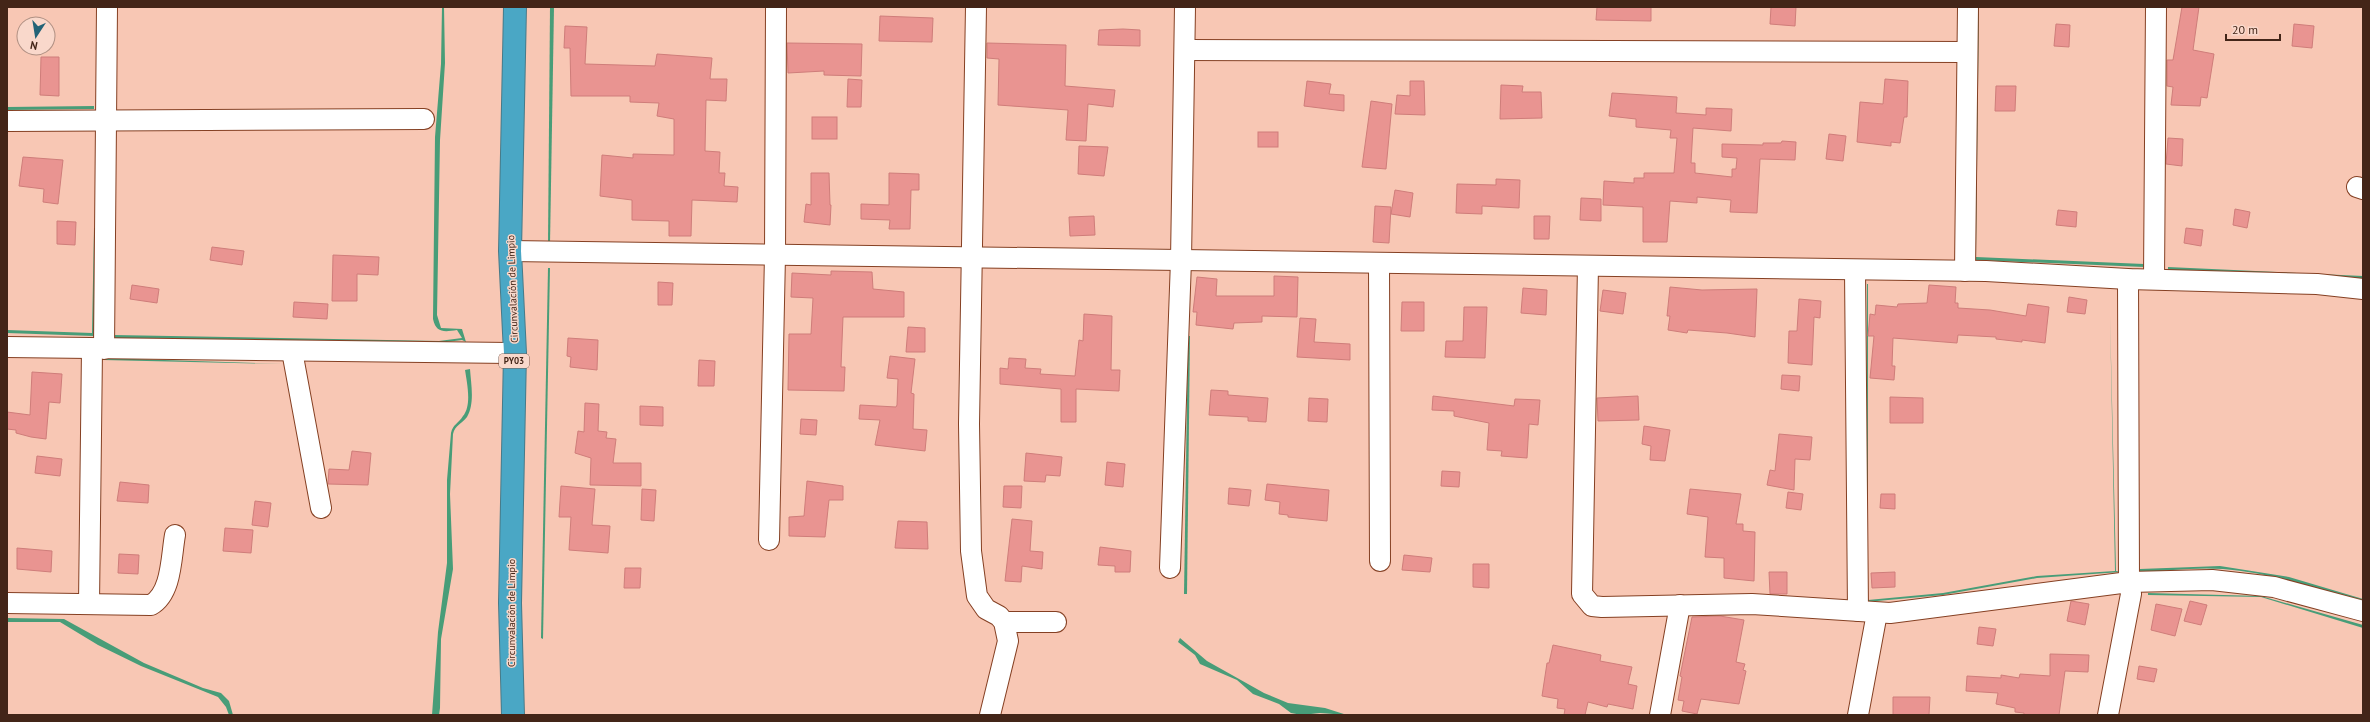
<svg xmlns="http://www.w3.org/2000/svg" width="2370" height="722" viewBox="0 0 2370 722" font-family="'PT Sans',sans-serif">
<rect width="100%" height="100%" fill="#f8c7b4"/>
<g fill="#489d78">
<path d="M442,7H444L445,63L440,140L437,315L441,328L462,329L466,342L462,340L439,343L114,338V335L439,341L462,338L457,330C444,332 436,333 433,319L435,137L441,64Z"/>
<polygon points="550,7 554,7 550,244 548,243"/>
<polygon points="1977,7 1979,7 1976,257 2144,264 2144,267 1975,260"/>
<polygon points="94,106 94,109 7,110 7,107"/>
<polygon points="94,228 96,228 94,336 7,333 7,330 92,333"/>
<polygon points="2168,267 2363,276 2363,280 2168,270"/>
<polygon points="548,268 550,268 543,639 541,638"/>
<polygon points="1867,284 1868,284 1868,600 1943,593 2037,576 2115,571 2110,315 2116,571 2121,572 2037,578 1943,595 1866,602"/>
<polygon points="1188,336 1190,336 1187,594 1184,594"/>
<polygon points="103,358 284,364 103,360"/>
<path d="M470,369C471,384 475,403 467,417C462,424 455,425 453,434L450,494L453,569L441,639L440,708L439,715H432L438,632L447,563V480L451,433C453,424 458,424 463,416C472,405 467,383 465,370Z"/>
<path d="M2220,566L2289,577L2363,599V602C2317,588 2271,573 2223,569C2195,567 2167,571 2140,572V569Z"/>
<polygon points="2148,593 2261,596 2363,625 2363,628 2261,597 2148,595"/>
<polygon points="7,618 64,619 144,663 203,688 221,693 229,701 233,715 229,715 226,707 218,697 141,666 98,645 60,622 7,622"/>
<polygon points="1180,638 1207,661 1264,693 1288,703 1325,708 1347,715 1320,713 1302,715 1291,713 1279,704 1253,694 1237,680 1200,664 1195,655 1178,642"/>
</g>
<g fill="#e99491" stroke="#cf7d7a">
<polygon points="1597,7 1651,7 1651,21 1596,20"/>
<polygon points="1771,7 1796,7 1795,26 1770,24"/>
<polygon points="2182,7 2199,7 2193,50 2214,54 2207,98 2201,97 2200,106 2171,105 2173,87 2167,86 2167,60 2173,60"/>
<polygon points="880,16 933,18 932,42 879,41"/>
<polygon points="2056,24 2070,25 2069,47 2054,46"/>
<polygon points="2294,24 2314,26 2312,48 2292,46"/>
<polygon points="565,26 587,27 585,64 655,66 657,54 712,58 710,79 727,79 726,101 706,100 705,151 720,152 719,173 725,173 724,186 738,187 737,202 692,200 691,236 669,236 669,221 632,220 632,200 600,196 602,155 633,158 633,154 674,155 674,119 657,116 659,103 630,102 630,96 571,96 570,48 564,48"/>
<polygon points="1123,29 1140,30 1140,46 1098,45 1099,30"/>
<polygon points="787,43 862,44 861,76 824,75 824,71 788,73"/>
<polygon points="987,43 1066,45 1065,86 1115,90 1113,107 1088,104 1086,141 1066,140 1068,110 998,105 999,59 987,58"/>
<polygon points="41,57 59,57 59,96 40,95"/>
<polygon points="848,79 862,80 861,107 847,107"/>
<polygon points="1885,79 1908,81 1907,117 1904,117 1900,143 1891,142 1891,146 1857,142 1860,102 1883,104"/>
<polygon points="1307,81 1331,84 1329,94 1344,95 1344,111 1304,106"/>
<polygon points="1410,81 1424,81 1425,115 1395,114 1397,95 1410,96"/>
<polygon points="1501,85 1523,86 1522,92 1541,92 1542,118 1500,119"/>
<polygon points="1996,86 2016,86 2015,111 1995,111"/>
<polygon points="1612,93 1677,97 1676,113 1706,115 1706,108 1732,109 1731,131 1693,128 1691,163 1695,163 1695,173 1732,177 1732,169 1736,169 1737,158 1722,157 1722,144 1763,145 1763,143 1781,143 1782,141 1796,142 1795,160 1760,159 1757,213 1730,212 1731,200 1697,197 1697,203 1670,201 1667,242 1643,242 1643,207 1603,205 1604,181 1634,183 1634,178 1644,178 1644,173 1674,173 1677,138 1670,138 1671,130 1636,127 1636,119 1609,116"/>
<polygon points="1371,101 1392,104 1386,169 1362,167"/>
<rect x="812" y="117" width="25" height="22"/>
<rect x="1258" y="132" width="20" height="15"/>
<polygon points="1829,134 1846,136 1843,161 1826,159"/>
<polygon points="2168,138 2183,139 2182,166 2166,164"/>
<polygon points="1079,146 1108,147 1104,176 1078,174"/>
<polygon points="23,157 63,160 58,204 43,202 44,189 19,186"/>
<polygon points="811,173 829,173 830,205 831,205 830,225 804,222 806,204 811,205"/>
<polygon points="889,173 919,174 919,190 911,190 910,229 889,229 890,220 861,219 861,204 889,205"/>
<polygon points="1496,179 1520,180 1519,208 1482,206 1482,214 1456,213 1457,184 1496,185"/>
<polygon points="1395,190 1413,193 1410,217 1391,214"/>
<polygon points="1581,198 1601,199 1601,221 1580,220"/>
<polygon points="1375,206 1391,207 1389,243 1373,242"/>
<polygon points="2235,209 2250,212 2247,228 2233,225"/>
<polygon points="2058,210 2077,212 2076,227 2056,225"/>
<polygon points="1094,216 1095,235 1070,236 1069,217"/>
<polygon points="1534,216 1550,216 1549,239 1534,239"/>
<polygon points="57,221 76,222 75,245 57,244"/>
<polygon points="2186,228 2203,230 2201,246 2184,243"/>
<polygon points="212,247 244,251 242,265 210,260"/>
<polygon points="333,255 379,257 378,275 357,274 357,301 332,301"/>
<polygon points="831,271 872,272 873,289 904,292 904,317 843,317 841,367 845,367 844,391 788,390 789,334 811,334 813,298 791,297 792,273 831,275"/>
<polygon points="1274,276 1298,277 1297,317 1262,316 1262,322 1234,323 1233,329 1196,325 1197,312 1193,312 1197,277 1217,279 1216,296 1274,296"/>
<polygon points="658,282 673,283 672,305 658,305"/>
<polygon points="132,285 159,289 157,303 130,299"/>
<polygon points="1929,285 1956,287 1955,303 1958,303 1958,308 1990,310 2026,316 2028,304 2049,307 2045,343 2022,340 2022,342 1996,339 1996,337 1958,335 1957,343 1893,338 1892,366 1895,366 1894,380 1870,378 1874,336 1868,336 1870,314 1875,315 1876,305 1897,307 1898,304 1927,303"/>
<polygon points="1670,287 1702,290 1757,289 1755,337 1727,333 1688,330 1687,333 1668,330 1670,316 1667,316"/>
<polygon points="1523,288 1547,290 1546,315 1521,313"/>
<polygon points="1603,290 1626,293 1623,314 1600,311"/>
<polygon points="2069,297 2087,300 2085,314 2067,312"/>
<polygon points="1799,299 1821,301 1820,318 1814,317 1812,365 1788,363 1789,331 1797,331"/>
<polygon points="294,302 328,304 327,319 293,317"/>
<polygon points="1402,302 1424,302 1424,331 1401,331"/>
<polygon points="1464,307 1487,307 1485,358 1445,357 1446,341 1463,341"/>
<polygon points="1084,314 1112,316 1111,370 1120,370 1119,391 1076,389 1076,422 1061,422 1061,389 1000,384 1000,368 1008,369 1009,358 1026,359 1025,368 1041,369 1040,374 1075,376 1079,340 1083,341"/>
<polygon points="1300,318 1316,319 1314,342 1350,344 1350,360 1297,357"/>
<polygon points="908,327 925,328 925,352 906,352"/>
<polygon points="568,338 598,340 597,370 570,367 571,357 567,356"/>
<polygon points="890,356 915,359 911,393 914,394 913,429 927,430 925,451 875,445 880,420 859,419 860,405 896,407 897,405 898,379 887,378"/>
<polygon points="699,360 715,361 714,386 698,386"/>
<polygon points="32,372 62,374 60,403 49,402 46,439 31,437 16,433 16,430 7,429 7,412 30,415"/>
<polygon points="1782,375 1800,376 1799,391 1781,389"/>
<polygon points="1211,390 1228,391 1228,395 1268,398 1266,422 1248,421 1248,417 1209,415"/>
<polygon points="1433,396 1514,406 1515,399 1540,400 1538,425 1529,424 1527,458 1501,456 1502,451 1487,450 1489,423 1454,416 1454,411 1432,410"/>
<polygon points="1638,396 1639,420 1598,421 1597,398"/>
<polygon points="1890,397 1923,398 1923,423 1890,423"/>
<polygon points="1309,398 1328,399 1327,422 1308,421"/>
<polygon points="585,403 599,404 598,431 607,432 606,438 616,439 613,463 641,463 641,486 590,485 591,458 575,453 578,431 584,432"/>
<polygon points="640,406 663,407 663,426 640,425"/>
<polygon points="801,419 817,420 816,435 800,434"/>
<polygon points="1644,426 1670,430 1665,461 1650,460 1651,446 1642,444"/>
<polygon points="1779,434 1812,437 1810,460 1795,459 1794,490 1767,485 1770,470 1775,471"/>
<polygon points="352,451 371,453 368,485 328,484 329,469 349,470"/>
<polygon points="1026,453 1062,457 1060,476 1046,475 1045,482 1024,481"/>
<polygon points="37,456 62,459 60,476 35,473"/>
<polygon points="1107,462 1125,464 1123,487 1105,485"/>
<polygon points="1442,471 1460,472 1459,487 1441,486"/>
<polygon points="807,481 843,486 843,500 829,500 825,537 789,536 789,517 804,516"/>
<polygon points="120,482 149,485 148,503 117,501"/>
<polygon points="1267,484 1329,490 1327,521 1288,517 1288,515 1279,514 1280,502 1265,500"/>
<polygon points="561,486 595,489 592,525 610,526 608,553 569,550 571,517 559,517"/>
<polygon points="1004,486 1022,486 1021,508 1003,507"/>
<polygon points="1229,488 1251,490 1249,506 1228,504"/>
<polygon points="642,489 656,490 654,521 641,520"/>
<polygon points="1690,489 1741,494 1736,524 1743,524 1743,531 1755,532 1754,581 1724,578 1724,558 1705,557 1708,517 1687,514"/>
<polygon points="1788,492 1803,494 1801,510 1786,508"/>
<polygon points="1881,494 1895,494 1895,509 1880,508"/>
<polygon points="255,501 271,503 268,527 252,525"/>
<polygon points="1012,519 1032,521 1030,551 1043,552 1042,569 1022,566 1021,582 1005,581"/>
<polygon points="898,521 927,522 928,549 895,548"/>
<polygon points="225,528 253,530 251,553 223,551"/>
<polygon points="1100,547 1131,551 1130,572 1115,572 1115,566 1098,565"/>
<polygon points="17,548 52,551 51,572 17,569"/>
<polygon points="119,554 139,555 138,574 118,573"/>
<polygon points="1404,555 1432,558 1430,572 1402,570"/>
<polygon points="1473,564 1489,564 1489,588 1473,587"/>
<polygon points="625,568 641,568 640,588 624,588"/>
<polygon points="1769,572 1787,572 1787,594 1770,594"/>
<polygon points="1895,572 1895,587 1872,588 1871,573"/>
<polygon points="2071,601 2089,604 2085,625 2067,621"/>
<polygon points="2190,601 2207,605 2201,625 2184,621"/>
<polygon points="2156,604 2182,609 2175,636 2151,630"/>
<polygon points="1720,616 1744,620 1736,662 1745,664 1743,670 1746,671 1739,704 1701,699 1697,714 1682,711 1684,701 1678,700 1682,677 1680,676 1692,617"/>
<polygon points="1979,627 1996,629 1993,646 1977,644"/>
<polygon points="1553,645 1601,655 1600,661 1632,667 1628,684 1637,686 1633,709 1608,704 1607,707 1588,702 1585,715 1564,715 1565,709 1557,708 1558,699 1542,696 1547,663 1549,663"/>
<polygon points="2050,654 2089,655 2088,672 2065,671 2059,715 2024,715 2024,713 2015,712 2015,708 1996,704 1998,693 1966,691 1967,676 2001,678 2001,675 2019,678 2020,674 2050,676"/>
<polygon points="2139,666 2157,669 2154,682 2137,679"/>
<polygon points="1893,697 1930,697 1929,715 1893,715"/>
</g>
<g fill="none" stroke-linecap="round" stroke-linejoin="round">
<g stroke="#854023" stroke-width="22">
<g id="minor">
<polyline points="976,7 969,424 971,551 977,596 986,609 999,616 1004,622 1008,641 990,715"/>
<polyline points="1185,50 1967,52"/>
<polyline points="7,121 424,119"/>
<polyline points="2357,187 2363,189"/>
<polyline points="510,251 1986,271 2128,279 2317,284 2363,289"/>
<polyline points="1379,263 1380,561"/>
<polyline points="1588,266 1582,594 1592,606 1602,607 1752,604 1890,613 2129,582 2212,580 2274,587 2363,611"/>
<polyline points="1855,270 1858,611"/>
<polyline points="1965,271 1968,7"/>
<polyline points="2154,279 2156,7"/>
<polyline points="7,347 515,353"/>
<polyline points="104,349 107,7"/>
<polyline points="292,351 321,508"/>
<polyline points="769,540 775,255 776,7"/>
<polyline points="1170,568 1181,260 1185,7"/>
<path d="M7,603L151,605C172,593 171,557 175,535"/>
<polyline points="89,604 92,349"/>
<polyline points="1004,622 1056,622"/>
<polyline points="1660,715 1680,605"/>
<polyline points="1858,715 1877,613"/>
<polyline points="2108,715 2131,594 2129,582 2128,279"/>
</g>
</g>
<g stroke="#487a88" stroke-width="24">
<polyline id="highway" points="513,715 510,603 515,353 510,251 515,7"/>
</g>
<use href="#minor" stroke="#fff" stroke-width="20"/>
<use href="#highway" stroke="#4aa7c5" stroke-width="22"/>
</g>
<g text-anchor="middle" stroke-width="3" stroke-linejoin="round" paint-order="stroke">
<rect fill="#f9d8cb" stroke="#7a5b4e" stroke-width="1" x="499" y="354" width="30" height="14" rx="3"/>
<g font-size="9" font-weight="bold" fill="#432518">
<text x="514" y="364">PY03</text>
</g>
<g font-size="10" fill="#432518" stroke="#f9d8cb">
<text transform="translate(512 289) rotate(-92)" y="4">Circunvalación de Limpio</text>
<text transform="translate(511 613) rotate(-90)" y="4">Circunvalación de Limpio</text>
</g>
</g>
<rect width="2370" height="722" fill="none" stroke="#432518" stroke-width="16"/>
<g transform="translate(36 36) rotate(192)"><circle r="19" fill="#f9d8cb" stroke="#b09083"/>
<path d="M0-3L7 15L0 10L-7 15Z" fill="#226377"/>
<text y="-6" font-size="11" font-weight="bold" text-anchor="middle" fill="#432518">N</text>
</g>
<path d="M2226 34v6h54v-6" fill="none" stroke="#432518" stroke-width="2"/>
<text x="2232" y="34" font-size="12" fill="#432518" stroke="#f9d8cb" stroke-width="3" paint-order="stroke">20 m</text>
</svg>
